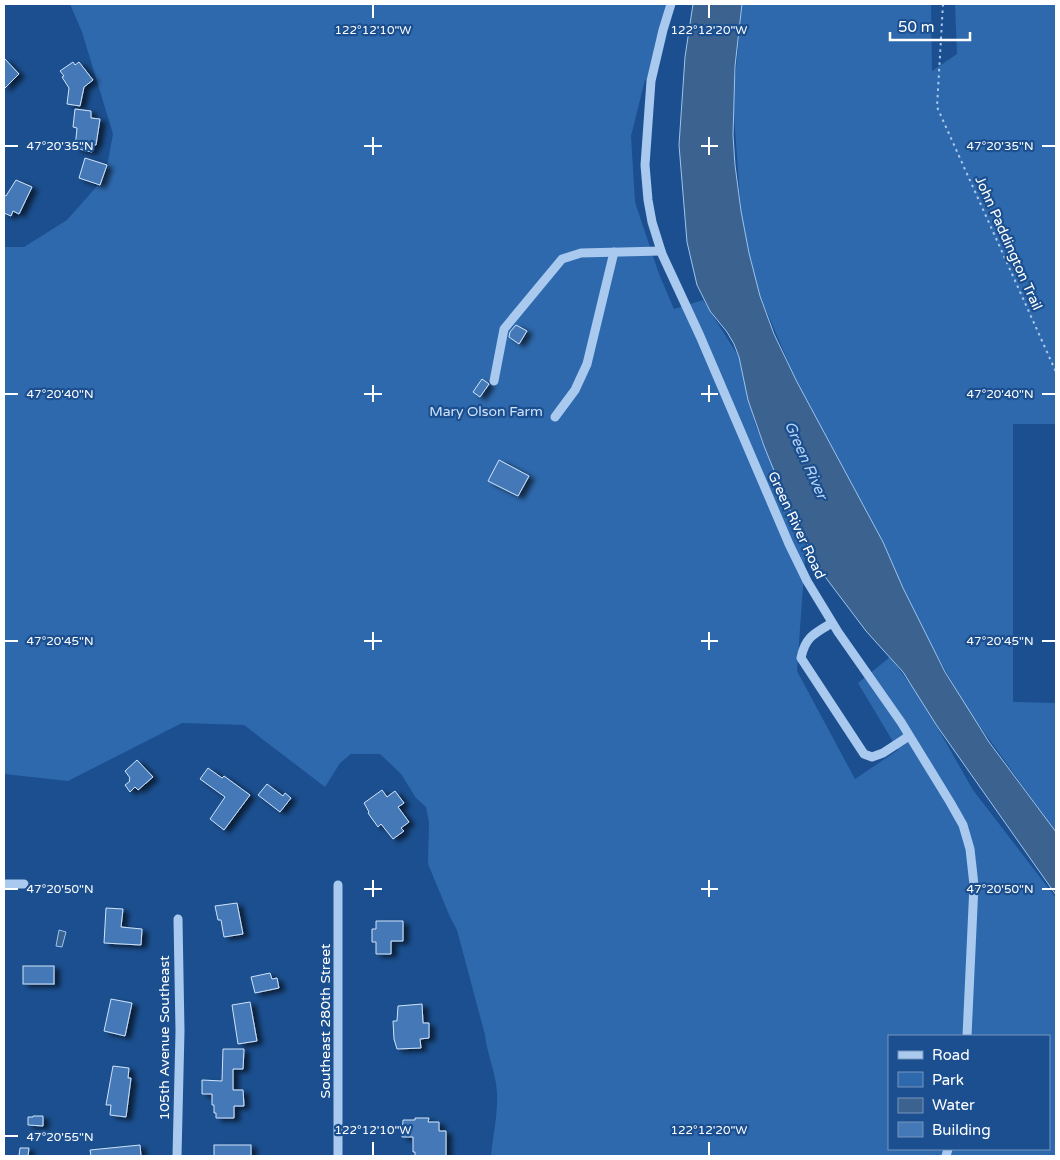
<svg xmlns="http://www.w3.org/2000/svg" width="1060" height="1160" viewBox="0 0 1060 1160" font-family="'Varela Round',sans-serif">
<defs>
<filter id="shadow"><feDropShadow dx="5.5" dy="3" stdDeviation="2.5" flood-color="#0009"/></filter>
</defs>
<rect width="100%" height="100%" fill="#1b4f8f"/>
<g fill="#2e69ad" fill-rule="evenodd">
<path d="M70,4H673L651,81L645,80L631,136L635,202L659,274L674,309L703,300L739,357L755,424L792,515L806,544L797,671L855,779L898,750L858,683L890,657L921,699L973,790L1056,898V1156H491C493,1135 498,1114 497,1093C496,1073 487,1054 485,1035L457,930L450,917L428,864L429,822L426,807L416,798L401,774L380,754H351L340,763L325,787L244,725L182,723L68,781L4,774V247H24L67,220L105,177L113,134L82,32ZM889,1036H1049V1149H889Z"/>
<polygon points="742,4 931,4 932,71 957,54 955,4 1056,4 1056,424 1013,424 1013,702 1056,703 1056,832 966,707 928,639 903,588 883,542 797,382 760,296 749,254 741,211 733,101"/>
</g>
<g fill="#3c6290" stroke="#9cc4f0">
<polygon points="693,4 742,4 735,66 733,135 735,165 741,211 749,253 760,296 774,334 797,382 883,542 903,588 945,672 989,742 1056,832 1056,895 937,726 903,672 866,631 823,574 792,515 764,446 748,400 739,357 734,344 727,332 710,311 697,285 687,242 679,145 685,57"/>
<polygon points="59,930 66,932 62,947 56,946"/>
</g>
<g fill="#4478b7" stroke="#cfe3fa" filter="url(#shadow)">
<polygon points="4,58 19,74 4,89"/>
<polygon points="73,62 75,65 79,62 93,80 84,87 80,106 67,104 69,88 62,77 64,76 60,71"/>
<polygon points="75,109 91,111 91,118 100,119 96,145 93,145 92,152 75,148 77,128 73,127"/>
<polygon points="85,158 107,165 100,185 79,178"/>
<polygon points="16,180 32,187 19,214 13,211 11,216 4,213 4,195 6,196"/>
<polygon points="516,325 527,331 519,344 509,337 510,332"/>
<polygon points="482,379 489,384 480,397 473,392"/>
<polygon points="499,460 529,476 518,496 488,481"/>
<polygon points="137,760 153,777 138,790 135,787 130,792 125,785 130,781 129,780 130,778 125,771"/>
<polygon points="208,768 222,778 224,776 250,795 224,830 210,819 225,797 200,779"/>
<polygon points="267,784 283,796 285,793 291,798 280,812 258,795"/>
<polygon points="382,790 387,797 395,791 404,803 398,807 409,822 401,828 404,831 393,839 381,824 378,827 368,813 369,812 364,803"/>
<polygon points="237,903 243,934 224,937 221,920 218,920 215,906"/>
<polygon points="106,908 123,909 121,927 142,929 141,945 104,943"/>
<polygon points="376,921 403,921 403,941 391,941 391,954 376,954 376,942 372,942 372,929 376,929"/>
<rect x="23" y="966" width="31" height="18"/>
<polygon points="270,973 272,979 277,978 279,988 255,993 251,977"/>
<polygon points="111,999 132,1003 125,1036 104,1031"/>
<polygon points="250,1002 257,1041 238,1044 232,1005"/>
<polygon points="422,1004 423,1023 429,1023 429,1038 420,1039 421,1048 397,1049 394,1039 393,1021 397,1021 398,1006"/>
<polygon points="223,1049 244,1049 243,1069 233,1069 233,1090 243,1090 244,1106 234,1106 234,1118 216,1118 216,1113 214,1113 214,1105 212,1105 212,1094 202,1094 202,1080 222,1081"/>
<polygon points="113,1066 129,1068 128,1078 131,1078 126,1117 110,1115 111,1105 106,1105"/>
<polygon points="33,1116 43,1116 43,1126 28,1125 28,1117 33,1117"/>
<polygon points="415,1118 429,1118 428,1122 439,1122 439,1131 446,1131 446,1156 415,1156 415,1152 413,1152 413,1137 402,1137 403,1120 415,1120"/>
<polygon points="140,1145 141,1156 91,1156 90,1150"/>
<rect x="214" y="1145" width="37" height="11"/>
<polygon points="20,1148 29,1148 28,1156 19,1156"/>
</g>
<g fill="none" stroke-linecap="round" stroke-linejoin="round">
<polyline stroke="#a9c9ee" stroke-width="2" stroke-dasharray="2.5 4" stroke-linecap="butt" points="943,4 937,107 1056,372"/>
<g stroke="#a9c9ee" stroke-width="9">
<polyline points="671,4 663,30 651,81 645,165 648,200 652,222 662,254 700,336 789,544 807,581 838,632 901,722 950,802 963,825 970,849 974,885 967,1036"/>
<polyline points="494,381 504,329 562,259 581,253 661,251"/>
<polyline points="555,417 575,390 587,364 614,252"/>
<path d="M832,623C815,633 805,637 801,658L864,754L872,757L883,753L909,736"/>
<polyline points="4,884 24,884"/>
<polyline points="338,885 338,1156"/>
<polyline points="177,1156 180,1031 178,919"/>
<polyline points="946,1156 948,1149"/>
</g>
</g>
<path fill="none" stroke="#fff" stroke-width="2" d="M373,5V18M709,5V18M373,137V155M709,137V155M5,146H18M364,146H382M701,146H718M1042,146H1055M373,385V402M709,385V402M5,394H18M364,394H382M701,394H718M1042,394H1055M373,632V650M709,632V650M5,641H18M364,641H382M701,641H718M1042,641H1055M373,880V897M709,880V897M5,889H18M364,889H382M701,889H718M1042,889H1055M5,1136H18M373,1142V1155M709,1142V1155"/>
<g text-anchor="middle" stroke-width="4.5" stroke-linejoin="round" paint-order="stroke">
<g font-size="14" fill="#fff" stroke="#1b4f8f">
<text transform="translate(1009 243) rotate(66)" y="5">John Paddington Trail</text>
<text transform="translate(797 525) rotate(65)" y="5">Green River Road</text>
<text transform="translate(325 1021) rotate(-90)" y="5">Southeast 280th Street</text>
<text transform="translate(164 1038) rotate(-90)" y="5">105th Avenue Southeast</text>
</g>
<g font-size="14" fill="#cfe3fa" stroke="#1b4f8f">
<text x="486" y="416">Mary Olson Farm</text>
</g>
<g font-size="15" font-style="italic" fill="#b5d3f5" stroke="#1b4f8f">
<text transform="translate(806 460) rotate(66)" y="5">Green River</text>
</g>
</g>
<g font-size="12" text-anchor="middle" fill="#fff" stroke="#1b4f8f" stroke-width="4.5" stroke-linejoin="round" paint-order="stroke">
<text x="373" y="34">122°12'10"W</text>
<text x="709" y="34">122°12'20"W</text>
<text x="1000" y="150">47°20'35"N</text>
<text x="60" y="150">47°20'35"N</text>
<text x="1000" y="398">47°20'40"N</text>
<text x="60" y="398">47°20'40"N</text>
<text x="1000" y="645">47°20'45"N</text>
<text x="60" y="645">47°20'45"N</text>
<text x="1000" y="893">47°20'50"N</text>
<text x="60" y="893">47°20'50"N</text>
<text x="373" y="1134">122°12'10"W</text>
<text x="709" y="1134">122°12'20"W</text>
<text x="60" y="1141">47°20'55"N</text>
</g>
<rect width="1060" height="1160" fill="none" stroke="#ffffff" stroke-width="10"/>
<rect x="888" y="1035" width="162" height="115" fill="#1b4f8f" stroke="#7695bc"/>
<rect x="898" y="1051" width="25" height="8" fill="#a9c9ee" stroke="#7695bc"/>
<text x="932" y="1060" font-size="15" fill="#ffffff">Road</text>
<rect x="898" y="1072" width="25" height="15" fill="#2e69ad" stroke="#7695bc"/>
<text x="932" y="1085" font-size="15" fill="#ffffff">Park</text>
<rect x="898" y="1098" width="25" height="15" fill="#3c6290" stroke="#7695bc"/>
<text x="932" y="1110" font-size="15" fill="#ffffff">Water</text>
<rect x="898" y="1122" width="25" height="15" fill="#4478b7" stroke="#7695bc"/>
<text x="932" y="1135" font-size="15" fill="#ffffff">Building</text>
<path d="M890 32v8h80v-8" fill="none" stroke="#ffffff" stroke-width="2.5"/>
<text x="898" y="32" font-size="15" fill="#ffffff" stroke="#1b4f8f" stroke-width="4" paint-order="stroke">50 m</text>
</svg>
